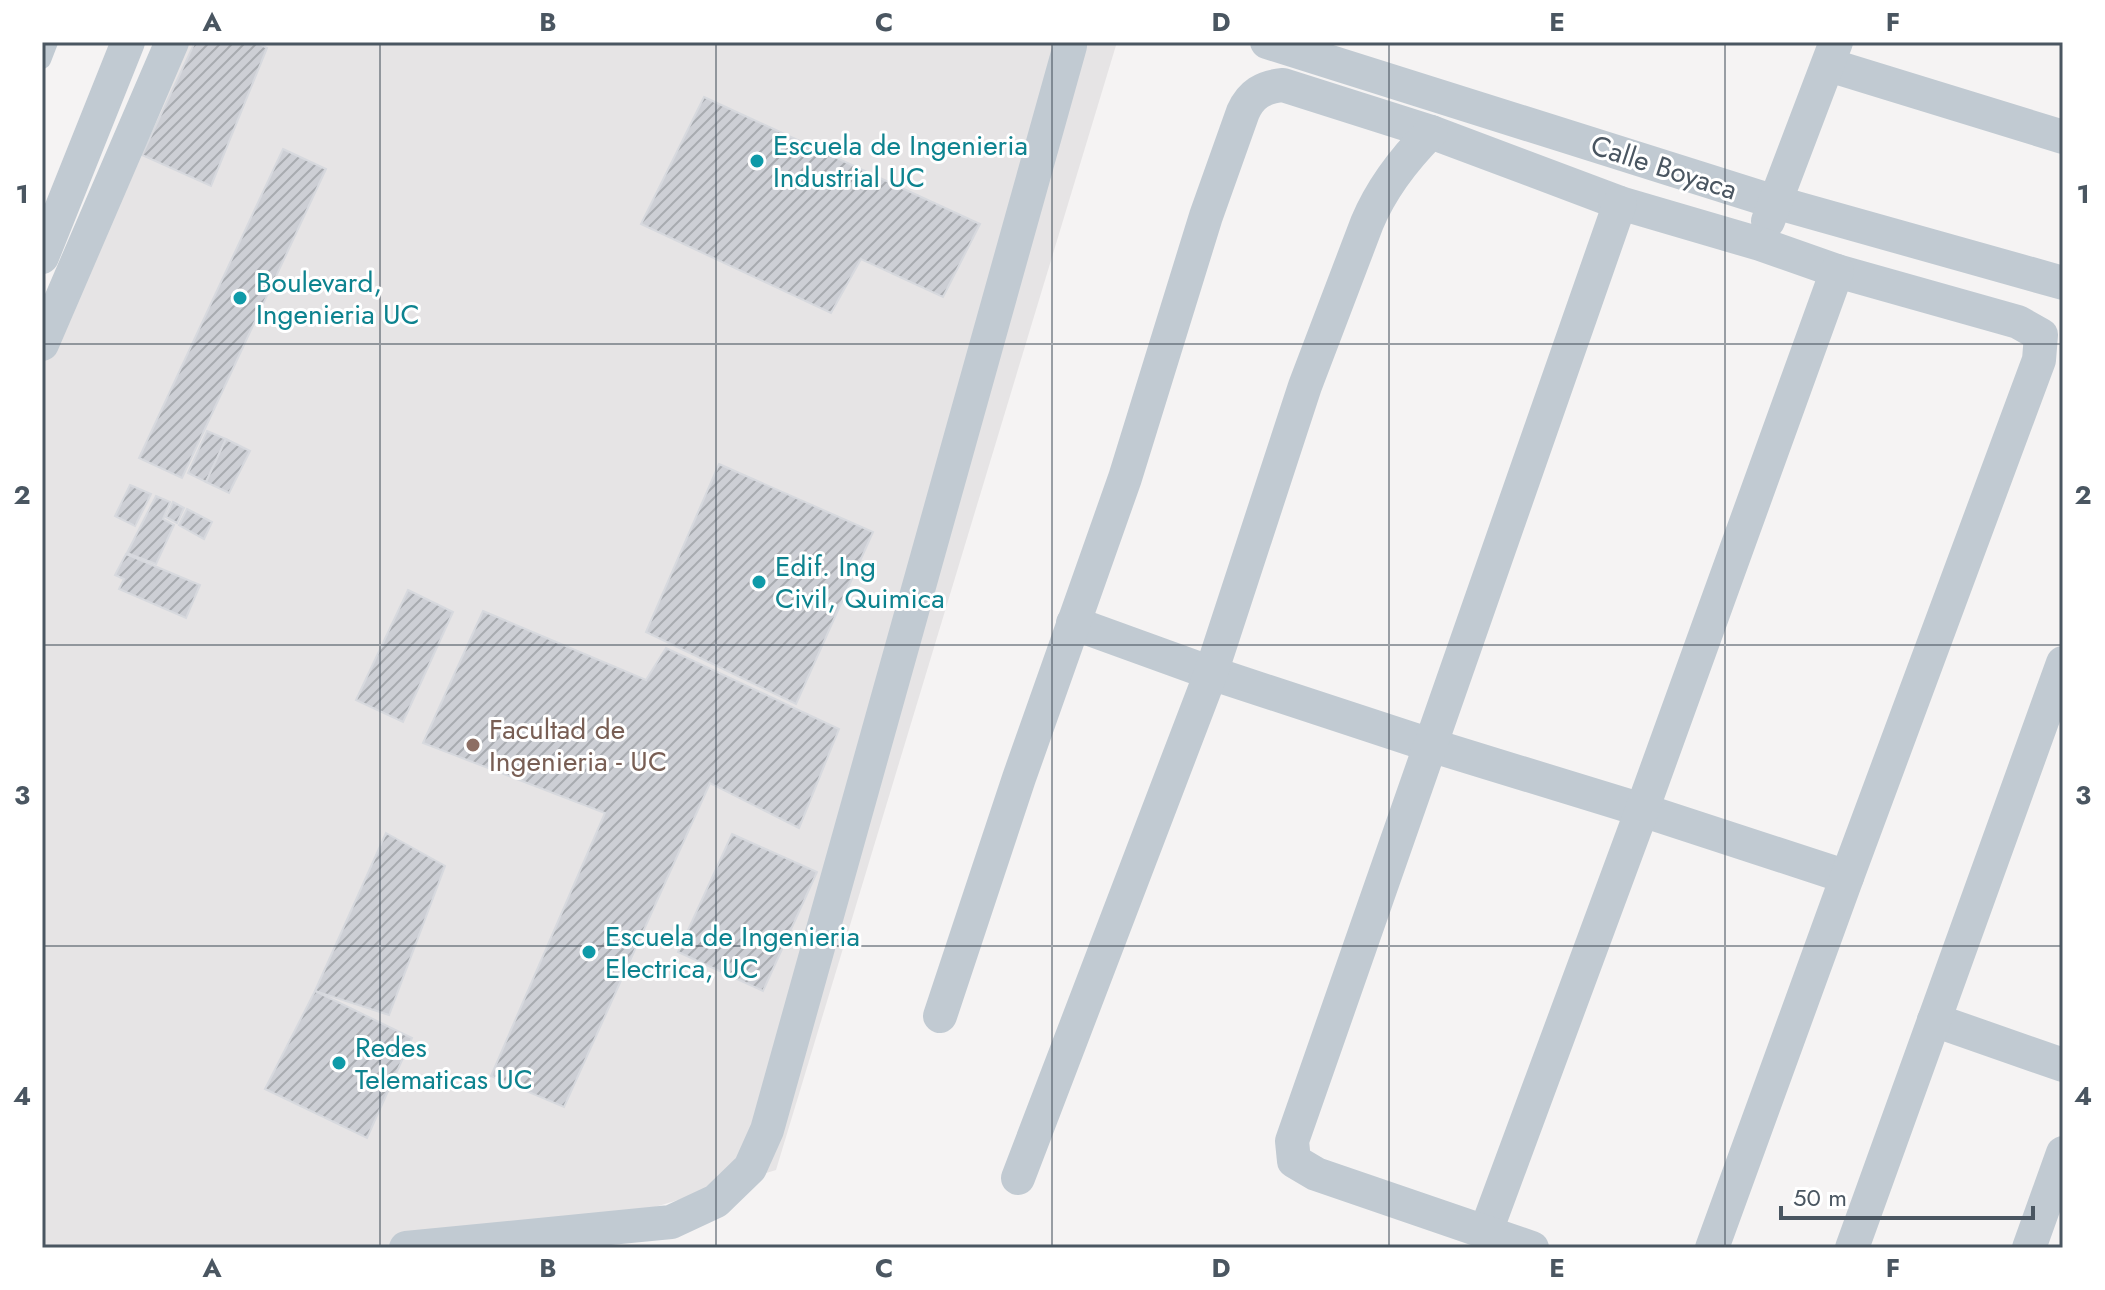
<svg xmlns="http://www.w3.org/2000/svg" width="2105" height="1290" viewBox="0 0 2105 1290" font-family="Jost,sans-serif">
<defs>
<pattern id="building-hatch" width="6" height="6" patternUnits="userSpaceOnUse" patternTransform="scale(2)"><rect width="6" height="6" fill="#cdcfd5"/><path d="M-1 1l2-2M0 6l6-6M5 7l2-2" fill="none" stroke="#a8abb0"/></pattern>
</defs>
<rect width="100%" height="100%" fill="#f5f3f3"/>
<polygon fill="#e6e4e5" points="169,42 1117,42 776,1170 521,1248 42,1248 42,319"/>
<g fill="url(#building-hatch)" stroke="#d7d9de" stroke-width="2">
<polygon points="195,42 256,42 267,48 211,186 142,155"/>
<polygon points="704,97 980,224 943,297 861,259 831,313 641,224"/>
<polygon points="283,149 326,169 182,478 139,458"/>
<polygon points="207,431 226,439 206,482 188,473"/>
<polygon points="226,439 250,451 229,493 206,482"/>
<polygon points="719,464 873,532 796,704 646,632"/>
<polygon points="130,485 151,494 135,526 115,516"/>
<polygon points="156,496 170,502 163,519 174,525 156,564 127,553"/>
<polygon points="173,502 184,508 177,523 166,517"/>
<polygon points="187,509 212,522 204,539 179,525"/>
<polygon points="126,554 200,585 186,618 119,589 124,579 115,575"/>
<polygon points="408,590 453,612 403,722 356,700"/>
<polygon points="483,611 646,680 666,648 839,729 799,828 710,783 564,1107 491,1076 605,813 423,743"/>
<polygon points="386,833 445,866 389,1015 315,991"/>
<polygon points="732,834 817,872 763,991 678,952"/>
<polygon points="315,991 412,1038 367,1138 265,1089"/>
</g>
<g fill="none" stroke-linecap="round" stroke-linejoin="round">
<polyline stroke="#c1cad2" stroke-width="18" points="42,60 49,42"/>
<g stroke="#c1cad2" stroke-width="34">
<polyline points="1267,42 1775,202 2063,283"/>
<polyline points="1829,65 2063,137"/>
<polyline points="1768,221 1836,42"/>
<polyline points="42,257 128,42"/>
<polyline points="42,344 172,42"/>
<polyline points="1073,623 1211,673 1430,745 1642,810 1847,877"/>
<path d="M940,1016L1019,778L1125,478L1206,216L1243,112C1251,94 1263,87 1283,85L1431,132L1620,203L1760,244L1837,271L2018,322L2041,335L2039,360L1847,877L1712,1248"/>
<polyline points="1934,1020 2063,1065"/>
<path d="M1018,1178L1211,673L1305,386L1367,223C1382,187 1404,159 1431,132"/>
<polyline points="1486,1231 1642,810 1837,271"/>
<polyline points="406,1248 671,1222 716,1201 750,1168 767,1130 1070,46"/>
<polyline points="1532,1248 1316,1174 1294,1161 1292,1141 1620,203"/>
<polyline points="1852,1248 2063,663"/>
<polyline points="2029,1248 2063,1153"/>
</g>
</g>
<path fill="none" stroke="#4a5661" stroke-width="2" stroke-opacity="0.55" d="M380,42V1248M716,42V1248M1052,42V1248M1389,42V1248M1725,42V1248M42,344H2063M42,645H2063M42,946H2063"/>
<g fill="#0f9aa8" stroke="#fff" stroke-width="3">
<circle cx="757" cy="161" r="8"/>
<circle cx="240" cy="298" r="8"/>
<circle cx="759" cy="582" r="8"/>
<circle cx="589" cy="952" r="8"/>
<circle cx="339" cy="1063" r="8"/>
</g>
<circle fill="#8d6e63" stroke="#fff" stroke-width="3" cx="473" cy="745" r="8"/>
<g text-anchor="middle" stroke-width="6" stroke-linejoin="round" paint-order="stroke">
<g font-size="28" fill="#0d838f" stroke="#fff" text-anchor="start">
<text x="773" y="155">Escuela de Ingenieria<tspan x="773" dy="32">Industrial UC</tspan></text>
<text x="256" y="292">Boulevard,<tspan x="256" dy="32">Ingenieria UC</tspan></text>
<text x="775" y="576">Edif. Ing<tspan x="775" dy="32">Civil, Quimica</tspan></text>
<text x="605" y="946">Escuela de Ingenieria<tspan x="605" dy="32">Electrica, UC</tspan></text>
<text x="355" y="1057">Redes<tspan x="355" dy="32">Telematicas UC</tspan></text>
</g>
<g font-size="28" fill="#4a5661" stroke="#fff">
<text transform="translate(1664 167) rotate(18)" y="10">Calle Boyaca</text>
</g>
<g font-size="28" fill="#785e54" stroke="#fff" text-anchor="start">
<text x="489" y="739">Facultad de<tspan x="489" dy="32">Ingenieria - UC</tspan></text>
</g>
</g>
<rect width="2105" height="1290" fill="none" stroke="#ffffff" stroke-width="88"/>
<path d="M1781 1206v12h252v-12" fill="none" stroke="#4a5661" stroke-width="4"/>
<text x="1793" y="1206" font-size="24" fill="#4a5661" stroke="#ffffff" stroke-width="6" paint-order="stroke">50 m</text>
<rect x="44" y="44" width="2017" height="1202" fill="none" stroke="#4a5661" stroke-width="3"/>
<g font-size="26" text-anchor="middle" font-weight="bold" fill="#4a5661">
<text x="212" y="31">A</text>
<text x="548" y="31">B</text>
<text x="884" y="31">C</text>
<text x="1221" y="31">D</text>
<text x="1557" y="31">E</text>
<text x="1893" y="31">F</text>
<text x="22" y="203">1</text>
<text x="2083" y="203">1</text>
<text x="22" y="504">2</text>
<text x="2083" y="504">2</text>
<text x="22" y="804">3</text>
<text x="2083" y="804">3</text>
<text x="22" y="1105">4</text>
<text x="2083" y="1105">4</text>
<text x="212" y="1277">A</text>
<text x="548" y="1277">B</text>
<text x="884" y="1277">C</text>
<text x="1221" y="1277">D</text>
<text x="1557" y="1277">E</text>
<text x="1893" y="1277">F</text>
</g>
</svg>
